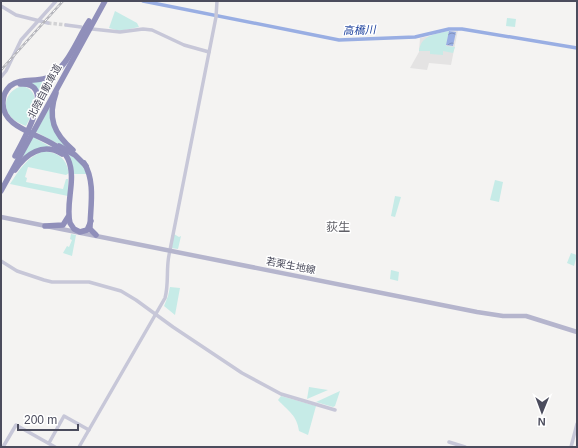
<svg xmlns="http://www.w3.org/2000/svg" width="578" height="448" viewBox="0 0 578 448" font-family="Arial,'Noto Sans JP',sans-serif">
<defs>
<pattern id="water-waves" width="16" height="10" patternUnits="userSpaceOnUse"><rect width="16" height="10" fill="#99aee3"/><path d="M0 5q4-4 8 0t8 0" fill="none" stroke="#7f90bb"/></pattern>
</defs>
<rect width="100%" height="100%" fill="#f4f3f2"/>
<polygon fill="#e4e3e3" points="458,30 451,65 429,63 427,70 410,68 419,52 420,38"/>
<g fill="#c6ebe7">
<polygon points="115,11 137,23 139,27 120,31 109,28"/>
<polygon points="507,18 516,19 515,27 506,26"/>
<path d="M449,31L446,46L455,47L453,53L443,51V55L430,54V51H419C421,35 435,34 449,31Z"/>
<polygon points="55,77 41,105 38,93 28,83 45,81"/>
<path d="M22,86C43,91 33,112 26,126C21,124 16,122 12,118C0,106 7,90 22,86Z"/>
<path d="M51,105C53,128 53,134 70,150L36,132Z"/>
<polygon points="33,137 58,151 50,148 21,160"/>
<polygon points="63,150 80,162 87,174 73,174"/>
<path d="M44,151C59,153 66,158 69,173L66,175L28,167L25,177L27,178L26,182L63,189L66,179H68V196L10,184C20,169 27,157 44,151Z"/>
<polygon points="495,180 503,182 499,202 490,200"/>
<polygon points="395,196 401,197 395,217 391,216"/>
<polygon points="71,234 76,235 72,256 63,253 67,246 69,247 72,240 70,239"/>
<polygon points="174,234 179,237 181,236 178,249 171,248"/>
<polygon points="571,253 577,255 574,266 567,263"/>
<polygon points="391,270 399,272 398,281 390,279"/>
<polygon points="170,287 180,288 175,315 164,306 168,296"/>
<polygon points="309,387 328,390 307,399"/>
<polygon points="340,391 335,406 333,407 316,402"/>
<path d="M281,396L316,406L308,435L299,431C297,415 288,411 278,400Z"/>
</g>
<polygon fill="url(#water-waves)" points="449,31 456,32 453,46 446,45"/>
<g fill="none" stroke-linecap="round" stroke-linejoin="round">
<polyline stroke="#99aee3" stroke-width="3.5" points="143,1 339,40 415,37 449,29 462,29 577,48"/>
<polyline stroke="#d2d2d4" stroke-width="3.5" stroke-dasharray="3.5 2" stroke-linecap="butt" points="48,23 66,25"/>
<g stroke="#c7c7d8" stroke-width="3.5">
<polyline points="1,6 16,15 48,23"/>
<polyline points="66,25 81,27"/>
<polyline points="92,29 120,32 143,29 152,30 184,45 209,52"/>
<polyline points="1,77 6,71 21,40 56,1"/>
<polyline points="1,261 17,271 44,280 52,282 89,282 121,291 136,300 173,327 242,373 281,394 335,410"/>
<polyline points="449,442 465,447"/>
<polyline points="49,443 64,416 89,430"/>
<polyline points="3,447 16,425 55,447"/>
<path d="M79,447L165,298C169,284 166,269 169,255L216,17L217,1"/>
<polyline points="571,447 577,424"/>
</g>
<polyline stroke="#b5b5cd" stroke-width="4.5" points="1,217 477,312 503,316 526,316 577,332"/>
<g stroke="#908fba" stroke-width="5.5">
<path d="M89,21C77,39 67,70 46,78C34,82 20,78 10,86C6,90 3,96 3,102C1,134 57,134 68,159C77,179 65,203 70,223L74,229L80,232L87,230L91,221"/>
<path d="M56,93C47,118 54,134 73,150"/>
<polyline points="59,146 75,155 86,166"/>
<path d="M15,156C22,142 59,81 20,84"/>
<path d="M84,163C96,182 90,208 90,229L96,235"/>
<path d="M15,170C26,154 43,142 62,154"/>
<polyline points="1,191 105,1"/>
<polyline points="45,226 63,225 68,217"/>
</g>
<g stroke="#b5b5bb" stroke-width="2.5">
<polyline id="rail" points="1,70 63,1"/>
</g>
<use href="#rail" stroke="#fff" stroke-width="1" stroke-dasharray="3" stroke-linecap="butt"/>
</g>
<g text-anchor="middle" stroke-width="3" stroke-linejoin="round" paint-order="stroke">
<g font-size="10" fill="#4b4c5d" stroke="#fff">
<text transform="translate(44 91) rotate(-62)" y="4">北陸自動車道</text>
<text transform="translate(291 265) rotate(11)" y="4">若栗生地線</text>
</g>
<g font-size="11" font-style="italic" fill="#1e429e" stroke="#fff">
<text transform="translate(359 30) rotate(-2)" y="4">高橋川</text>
</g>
<g font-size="12" fill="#5f5f66" stroke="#fff">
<text x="338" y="231">荻生</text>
</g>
</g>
<rect width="578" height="448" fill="none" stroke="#4b4c5d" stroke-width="4"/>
<g transform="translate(542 412) rotate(181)" stroke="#ffffff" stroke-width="3" paint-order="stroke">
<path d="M0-3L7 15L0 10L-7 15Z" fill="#4b4c5d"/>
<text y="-6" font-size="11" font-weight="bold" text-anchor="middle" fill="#4b4c5d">N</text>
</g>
<path d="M18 424v6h60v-6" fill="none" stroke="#4b4c5d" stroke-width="2"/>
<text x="24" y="424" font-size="12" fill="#4b4c5d" stroke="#ffffff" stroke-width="3" paint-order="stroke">200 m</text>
</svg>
